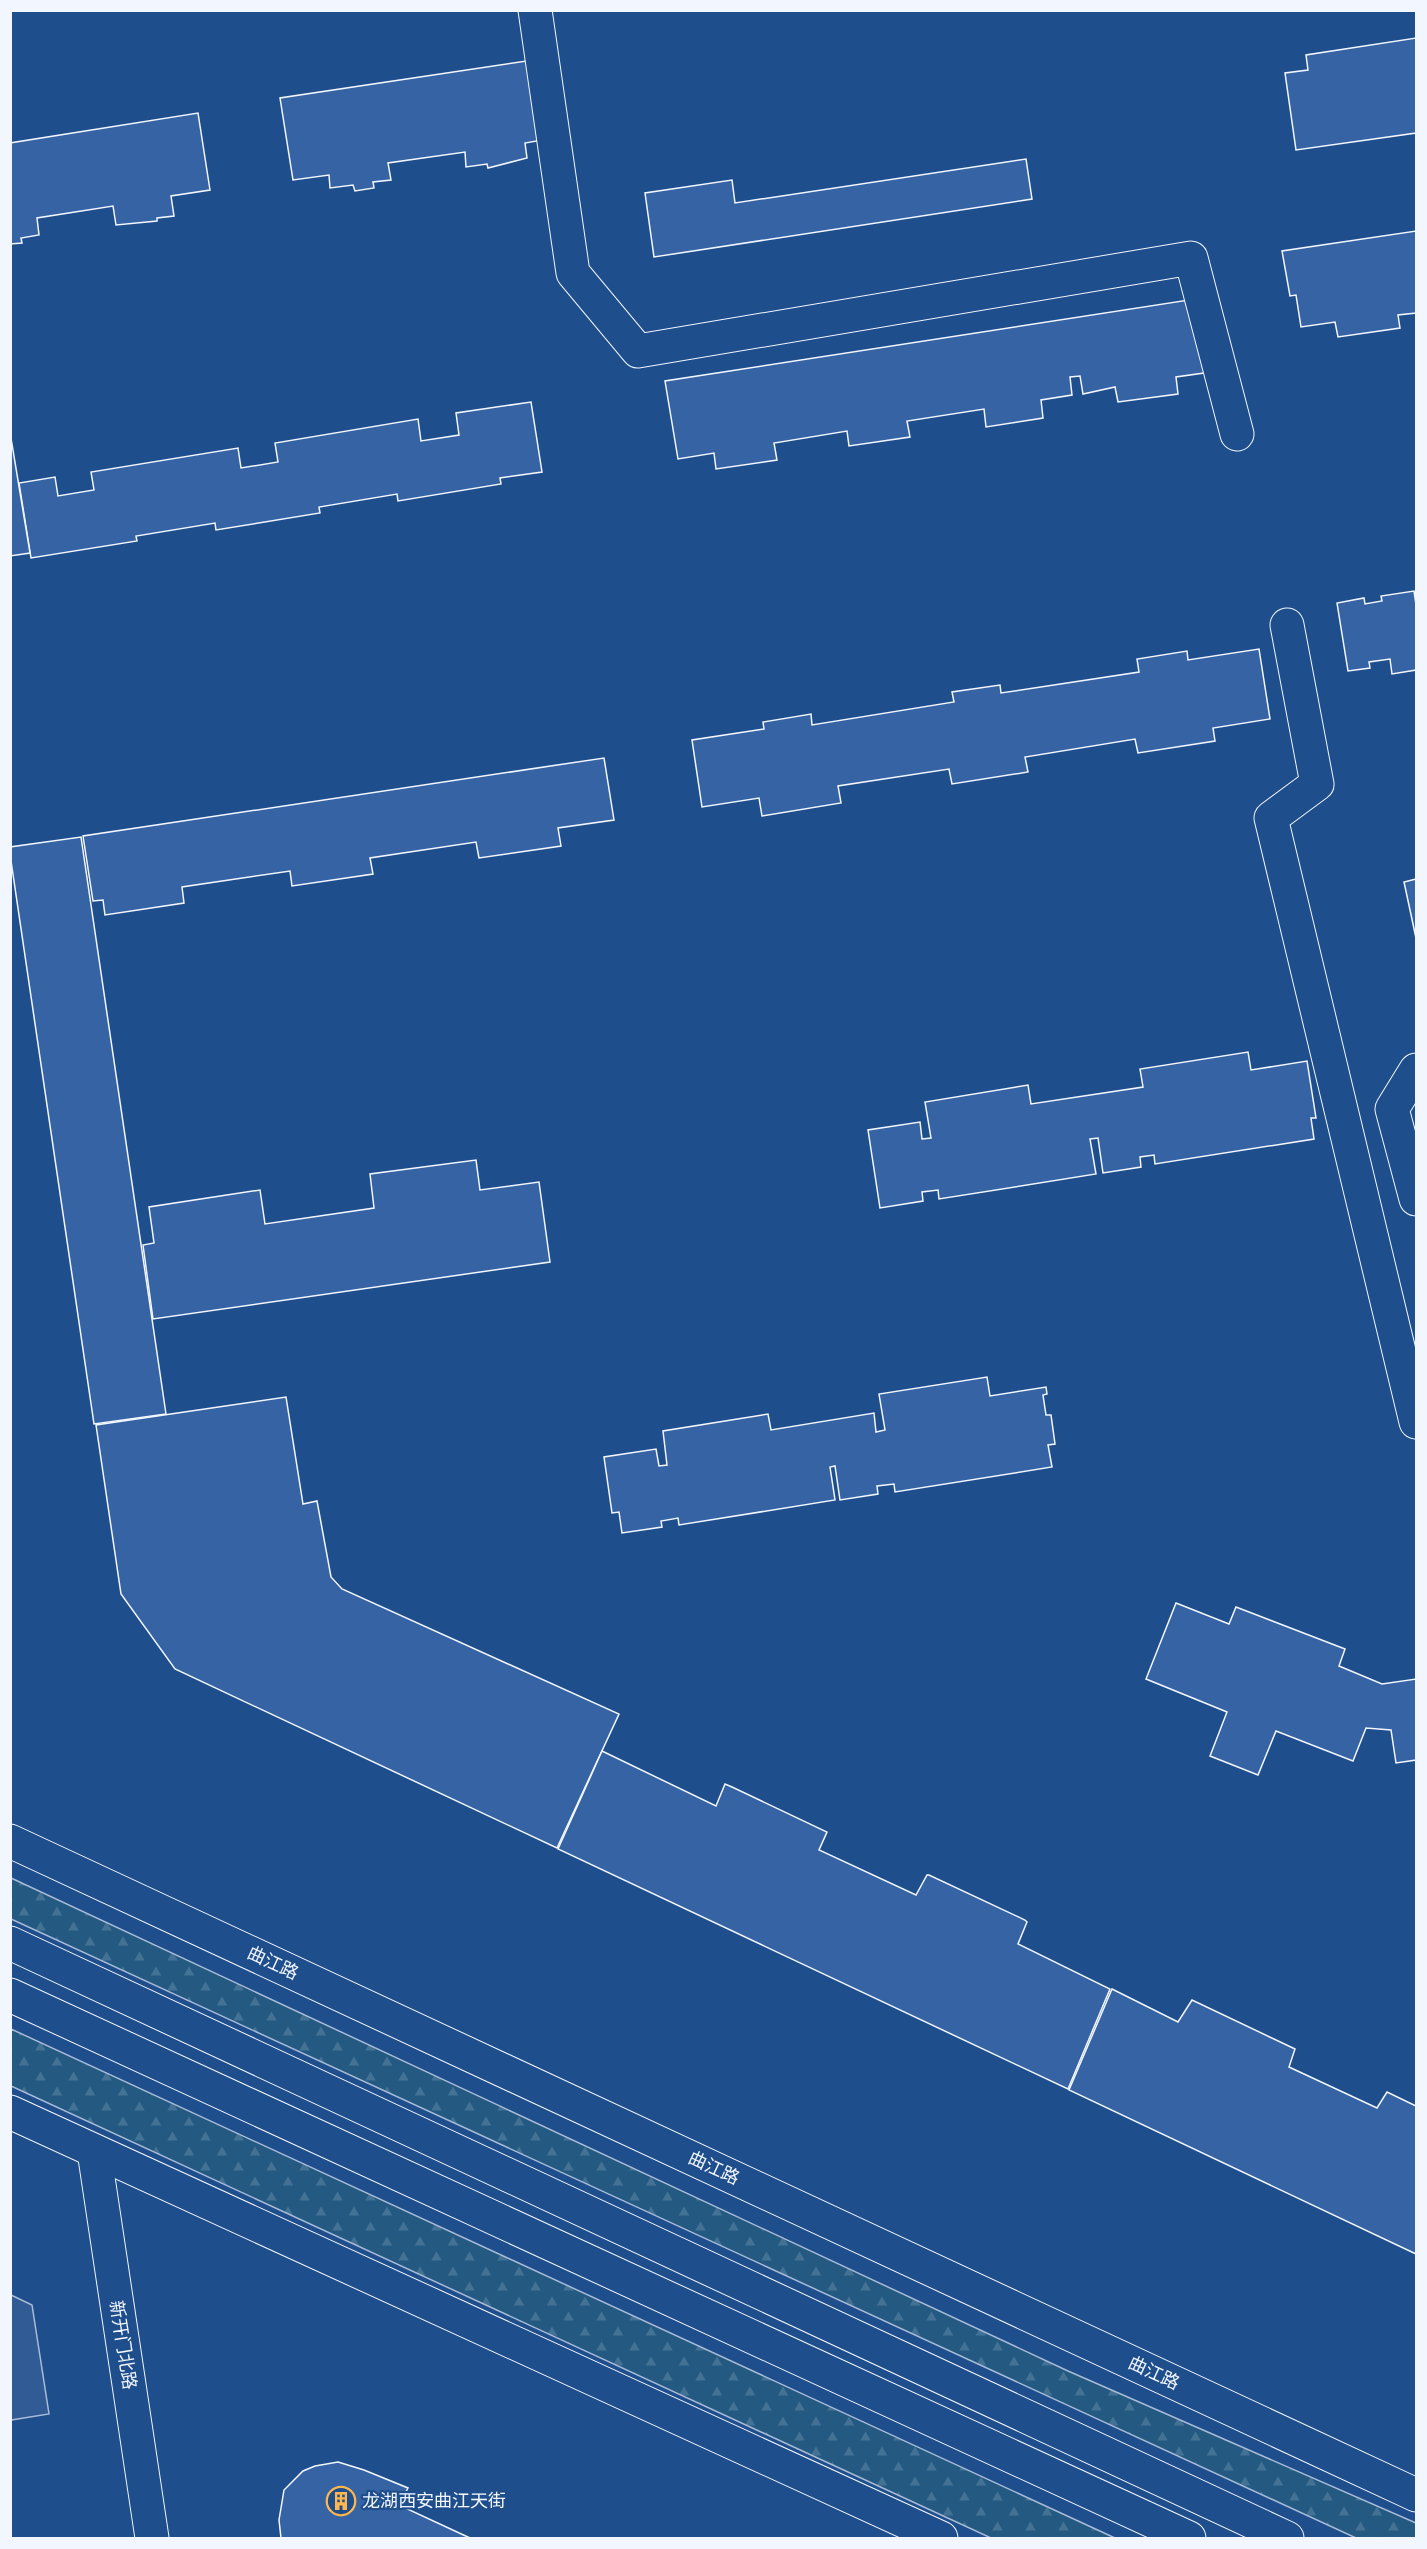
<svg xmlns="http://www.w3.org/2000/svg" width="1427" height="2549" viewBox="0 0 1427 2549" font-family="Jost,'Noto Sans SC',sans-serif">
<defs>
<pattern id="forest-firs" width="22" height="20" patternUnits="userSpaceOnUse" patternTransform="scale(1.5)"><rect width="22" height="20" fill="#245a82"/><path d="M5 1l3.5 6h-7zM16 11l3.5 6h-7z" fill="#447295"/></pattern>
</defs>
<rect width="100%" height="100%" fill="#1f4e8c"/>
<g fill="url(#forest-firs)" stroke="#a8bbd7" stroke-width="1.5">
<polygon points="11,1878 1068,2371 1416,2523 1416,2538 1356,2538 11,1919"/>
<polygon points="11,2029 1115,2538 991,2538 11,2086"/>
</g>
<polygon fill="#305b95" stroke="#a8bbd7" stroke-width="1.5" points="11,2295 32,2305 49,2414 11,2420"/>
<g fill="#3563a3" stroke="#f2f6ff" stroke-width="1.5">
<polygon points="1416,38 1416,133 1296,150 1285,73 1308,70 1306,55"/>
<polygon points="547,58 559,137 525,143 527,158 488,168 487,164 466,167 465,152 388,163 391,180 373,182 374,188 355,191 353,185 330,188 329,175 293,180 280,98"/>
<polygon points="198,113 210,190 171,196 174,216 157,218 157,221 116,225 113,206 37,218 39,235 21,238 22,243 10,244 10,143"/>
<polygon points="1026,159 1032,199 654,257 645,193 732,180 735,203"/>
<polygon points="1416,231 1416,313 1398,315 1400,328 1338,337 1335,322 1301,327 1296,295 1290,296 1282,251"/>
<polygon points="1208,297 1211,372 1176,377 1178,394 1118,402 1115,387 1083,394 1080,376 1070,377 1072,395 1041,400 1043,418 986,427 984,409 907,421 910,437 849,446 847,431 774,443 777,460 716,469 714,453 678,459 665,381"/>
<polygon points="531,402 542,472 500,478 501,484 398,501 397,494 319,507 320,513 216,530 215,523 136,536 137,541 31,558 19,483 55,477 58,496 94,490 91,472 238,448 241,468 278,462 275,443 418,419 421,441 459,435 456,413"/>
<polygon points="10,432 30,553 10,556"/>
<polygon points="1414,591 1416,605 1416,670 1392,674 1390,659 1369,662 1370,668 1348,671 1337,603 1364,598 1365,604 1382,601 1381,596"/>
<polygon points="1259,649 1270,719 1213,728 1215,741 1138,753 1135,739 1025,757 1028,772 952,784 949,769 838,786 841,803 762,816 759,798 702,807 692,740 764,729 763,722 811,714 812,725 954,702 952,692 1000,685 1001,693 1139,672 1137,659 1187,651 1188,660"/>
<polygon points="604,758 614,820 558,828 561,846 479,858 476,842 370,858 373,874 292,886 290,871 182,887 184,903 105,915 103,900 93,901 83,836"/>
<polygon points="81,837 166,1414 94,1424 10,854 10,847"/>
<polygon points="1416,879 1416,938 1404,882"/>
<polygon points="1248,1052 1251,1070 1307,1061 1316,1118 1311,1118 1314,1139 1155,1164 1154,1155 1140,1157 1141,1167 1103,1173 1098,1138 1090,1139 1096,1174 939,1199 938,1190 922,1192 923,1201 880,1208 868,1130 920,1122 922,1139 931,1138 925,1102 1028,1085 1031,1104 1143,1087 1140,1069"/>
<polygon points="476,1160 480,1190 539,1182 550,1262 153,1319 143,1245 154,1243 149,1207 260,1190 265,1224 374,1208 370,1174"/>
<polygon points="987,1377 990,1396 1046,1387 1047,1394 1043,1395 1046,1415 1051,1415 1055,1444 1048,1445 1052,1467 895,1492 894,1484 877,1486 878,1494 840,1500 835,1466 830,1467 835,1500 679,1525 678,1518 661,1521 662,1527 622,1533 619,1512 612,1513 604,1457 656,1449 659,1466 667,1465 663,1431 768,1414 771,1430 874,1413 876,1432 885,1430 879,1394"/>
<polygon points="286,1397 303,1504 317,1501 331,1577 342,1589 619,1714 557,1848 175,1669 121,1594 96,1425"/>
<polygon points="1176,1603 1229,1624 1236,1607 1345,1649 1339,1666 1382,1684 1416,1679 1416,1760 1396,1763 1391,1730 1366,1728 1353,1761 1276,1731 1258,1775 1210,1756 1227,1712 1146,1679"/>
<polygon points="602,1751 716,1806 725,1784 732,1787 827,1832 819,1850 916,1895 927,1875 929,1875 1025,1920 1027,1922 1018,1944 1110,1989 1068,2089 558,1849"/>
<polygon points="1112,1989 1178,2022 1192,2000 1295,2049 1289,2067 1377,2108 1387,2092 1416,2106 1416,2254 1069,2090"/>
<polygon points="338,2462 364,2470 408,2488 400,2503 403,2507 470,2538 281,2538 279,2520 284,2490 303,2471 315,2466"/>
</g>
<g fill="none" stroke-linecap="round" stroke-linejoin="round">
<g stroke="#f2f6ff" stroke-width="35">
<g id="minor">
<polyline points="535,10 573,273 638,351 1191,258 1237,434"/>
<polyline points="1287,625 1317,784 1271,818 1416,1422"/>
<polyline points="1416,1070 1392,1109 1416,1199"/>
</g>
</g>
<g stroke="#f2f6ff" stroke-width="35">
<polyline id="tertiary" points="94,2151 152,2538"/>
</g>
<g stroke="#f2f6ff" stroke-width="35">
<g id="secondary">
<polyline points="10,1841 1416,2495"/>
<polyline points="10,2112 941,2538"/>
</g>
</g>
<g stroke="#f2f6ff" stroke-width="35">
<g id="trunk">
<polyline points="10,1943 1287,2538"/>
<polyline points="10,1995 1189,2538"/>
</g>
</g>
<use href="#minor" stroke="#1f4e8c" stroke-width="33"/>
<use href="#tertiary" stroke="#1f4e8c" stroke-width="33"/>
<use href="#secondary" stroke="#1f4e8c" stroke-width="33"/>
<use href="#trunk" stroke="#1f4e8c" stroke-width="33"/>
</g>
<defs>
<g id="building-ring" transform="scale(1.5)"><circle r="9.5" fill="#1f4e8c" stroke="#ffb74d" stroke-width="1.5"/><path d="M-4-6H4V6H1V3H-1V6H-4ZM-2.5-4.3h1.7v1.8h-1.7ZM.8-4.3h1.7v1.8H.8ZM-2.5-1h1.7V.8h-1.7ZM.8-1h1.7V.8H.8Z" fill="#ffb74d"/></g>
</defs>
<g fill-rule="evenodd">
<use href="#building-ring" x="341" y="2501"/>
</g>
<g text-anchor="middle" stroke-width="4.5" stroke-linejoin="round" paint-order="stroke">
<g font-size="18" fill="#f2f6ff" stroke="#1f4e8c">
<text transform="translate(273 1963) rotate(25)" y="6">曲江路</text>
<text transform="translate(714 2168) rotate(25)" y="6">曲江路</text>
<text transform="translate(123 2345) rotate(81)" y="6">新开门北路</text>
<text transform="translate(1154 2373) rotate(25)" y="6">曲江路</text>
</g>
<g font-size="18" fill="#f2f6ff" stroke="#1f4e8c" text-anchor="start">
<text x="362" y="2507">龙湖西安曲江天街</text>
</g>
</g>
<rect width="1427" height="2549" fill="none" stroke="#f2f6ff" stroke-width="24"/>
</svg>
